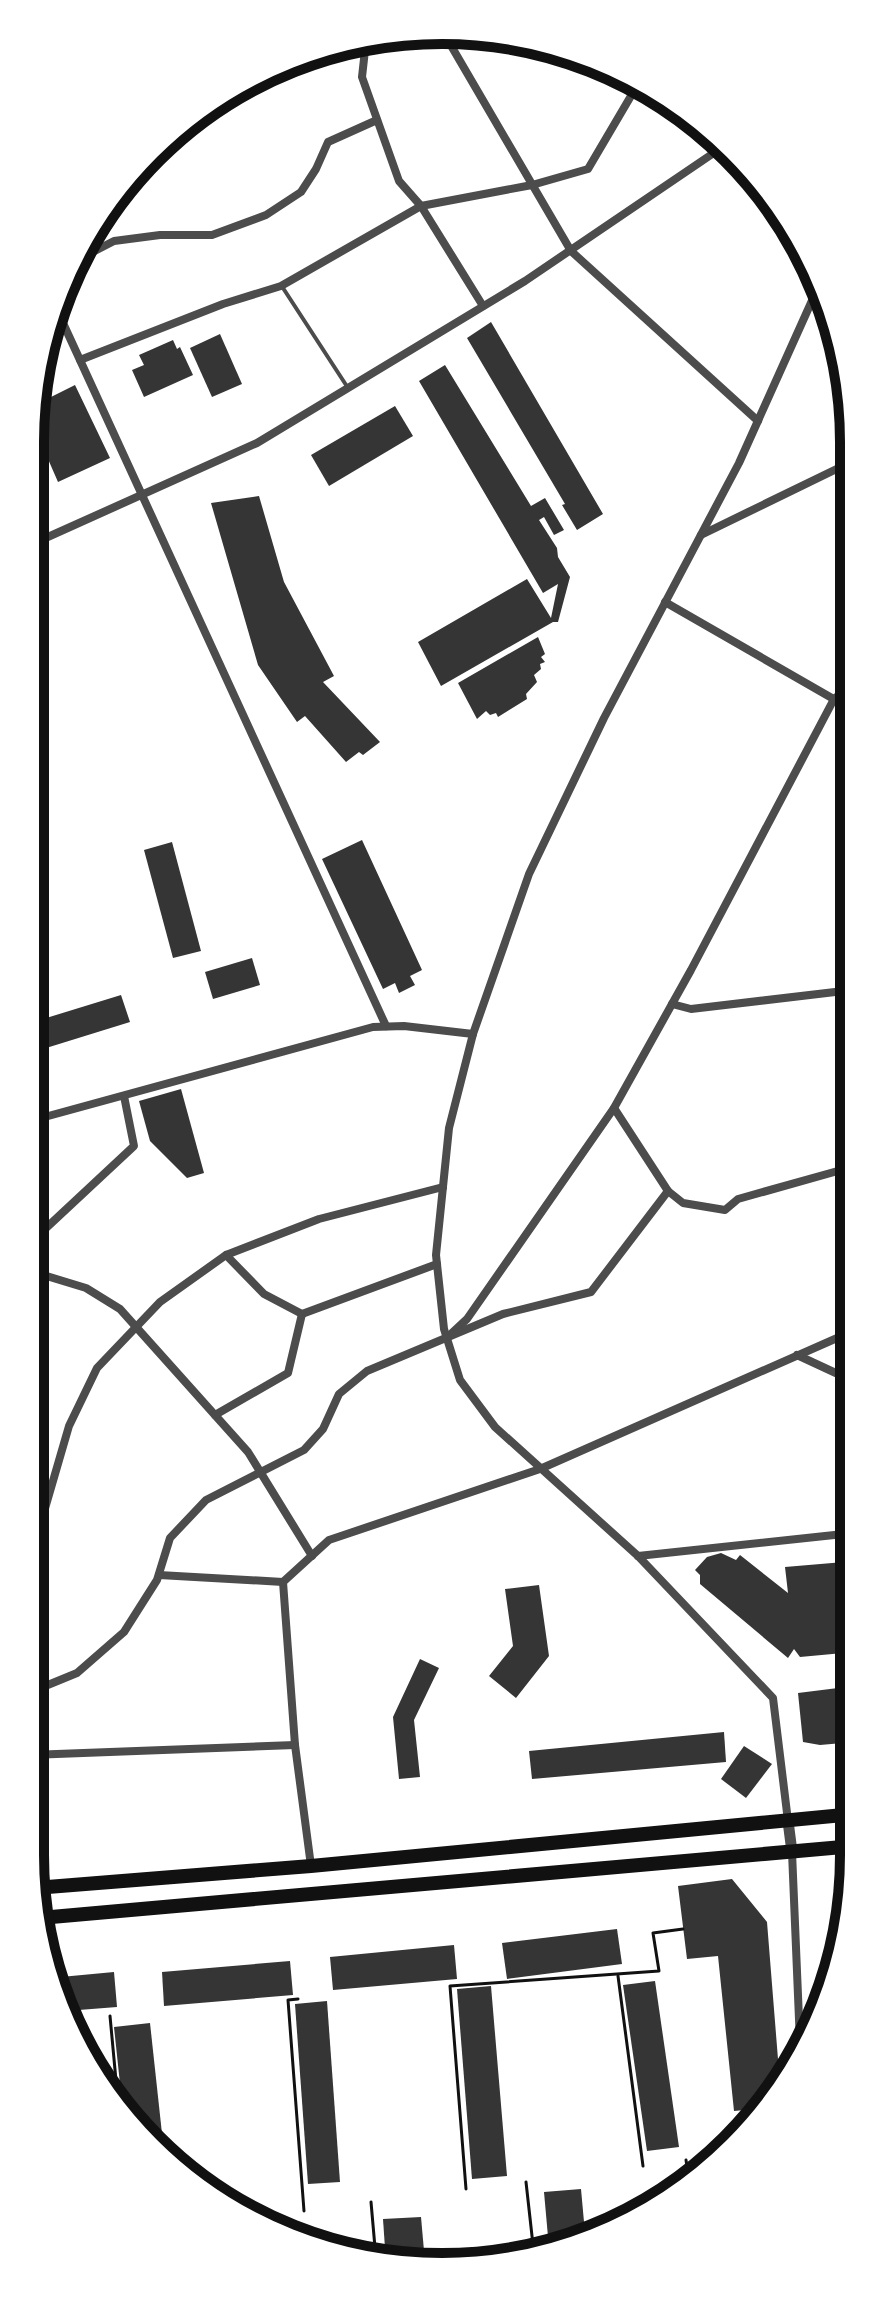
<svg xmlns="http://www.w3.org/2000/svg" width="884" height="2297" viewBox="0 0 884 2297" font-family="'Roboto Serif',serif">
<rect width="100%" height="100%" fill="#fff"/>
<g fill="#353535">
<polygon points="491,322 603,514 577,530 562,505 565,504 467,338"/>
<polygon points="220,334 242,384 212,397 190,348"/>
<polygon points="173,340 177,349 180,347 193,375 144,397 132,370 144,365 139,355"/>
<polygon points="445,365 531,506 545,498 564,530 554,535 544,517 539,520 557,548 558,557 570,577 558,622 553,622 441,686 418,642 527,579 551,618 558,584 543,593 419,381"/>
<polygon points="75,385 110,458 58,482 41,443 30,448 35,405"/>
<polygon points="395,406 413,436 329,486 311,455"/>
<polygon points="259,496 284,582 334,676 323,682 380,742 363,755 359,752 346,762 305,716 297,722 258,665 211,503"/>
<polygon points="538,637 545,654 541,657 545,662 540,664 541,669 534,675 537,682 526,694 527,699 498,717 496,713 490,715 486,711 477,719 458,683"/>
<polygon points="362,840 422,970 410,976 415,985 399,993 395,983 383,989 322,859"/>
<polygon points="172,842 201,951 173,958 144,850"/>
<polygon points="252,958 260,985 213,999 205,972"/>
<polygon points="121,995 130,1022 30,1053 30,1023"/>
<polygon points="181,1089 204,1173 187,1178 150,1141 139,1101"/>
<polygon points="721,1553 736,1560 740,1555 788,1593 785,1567 844,1562 846,1586 853,1585 853,1601 849,1602 854,1652 800,1657 794,1649 788,1658 700,1584 700,1575 695,1570 707,1557"/>
<polygon points="539,1585 549,1656 516,1698 489,1676 513,1646 505,1589"/>
<polygon points="420,1659 439,1668 414,1720 420,1777 399,1779 393,1717"/>
<polygon points="854,1686 854,1742 820,1745 803,1742 798,1693"/>
<polygon points="724,1732 726,1762 532,1779 529,1751"/>
<polygon points="744,1746 772,1764 746,1798 721,1779"/>
<polygon points="732,1879 767,1922 780,2084 766,2108 734,2111 718,1956 687,1959 678,1886"/>
<polygon points="841,1906 847,1906 844,1930 843,1930"/>
<polygon points="617,1929 622,1964 507,1979 502,1943"/>
<polygon points="454,1945 457,1979 333,1990 330,1957"/>
<polygon points="290,1961 293,1995 164,2006 162,1972"/>
<polygon points="114,1972 117,2007 66,2011 52,1988 50,1978"/>
<polygon points="655,1981 679,2147 647,2151 623,1985"/>
<polygon points="491,1986 507,2176 472,2179 457,1989"/>
<polygon points="327,2001 340,2182 308,2184 295,2004"/>
<polygon points="150,2023 164,2152 132,2126 123,2112 114,2027"/>
<polygon points="581,2189 585,2233 549,2248 544,2192"/>
<polygon points="421,2217 425,2262 386,2263 383,2219"/>
</g>
<g fill="none" stroke-linecap="round" stroke-linejoin="round">
<g stroke="#111" stroke-width="3">
<polyline points="618,1976 643,2166"/>
<polyline points="298,1999 288,2000 304,2211"/>
<polyline points="110,2016 118,2102"/>
<polyline points="763,2108 764,2111"/>
<polyline points="686,2160 689,2180"/>
<polyline points="526,2182 534,2254"/>
<polyline points="466,2189 450,1986 659,1971 653,1933 683,1929"/>
<polyline points="371,2202 376,2259"/>
</g>
<polyline stroke="#4c4c4c" stroke-width="4" points="283,288 348,388"/>
<g stroke="#4c4c4c" stroke-width="8">
<polyline points="446,37 571,251 758,421"/>
<polyline points="366,41 362,77 399,181 421,206 483,306"/>
<polyline points="83,257 114,241 160,235 212,235 266,215 301,192 316,169 328,142 377,120"/>
<polyline points="57,310 386,1026"/>
<polyline points="80,360 223,304 281,286 421,206 532,185 588,169 638,84"/>
<polyline points="701,535 851,462"/>
<polyline points="30,545 257,443 525,281 724,146"/>
<polyline points="665,602 851,709"/>
<polyline points="672,1004 691,1009 852,990"/>
<polyline points="614,1108 668,1191 683,1203 725,1210 738,1199 852,1167"/>
<polyline points="30,1121 373,1027 404,1026 473,1034"/>
<polyline points="30,1243 134,1146 124,1096"/>
<polyline points="226,1255 264,1294 302,1314"/>
<polyline points="30,1271 86,1288 120,1309 248,1452 312,1556"/>
<polyline points="302,1314 437,1264"/>
<polyline points="452,1333 467,1319 614,1108 691,970 834,699 851,686"/>
<polyline points="797,1355 853,1381"/>
<polyline points="215,1415 288,1373 302,1314"/>
<polyline points="638,1556 853,1533"/>
<polyline points="30,1560 69,1426 97,1368 160,1302 226,1255 319,1219 443,1187"/>
<polyline points="159,1575 283,1582"/>
<polyline points="30,1704 38,1689 77,1673 124,1632 157,1580 170,1538 206,1500 304,1450 323,1429 339,1394 367,1371 503,1314 591,1292 668,1191"/>
<polyline points="30,1711 34,1755"/>
<polyline points="30,1755 295,1745"/>
<polyline points="788,1821 773,1698 638,1556 495,1427 460,1380 444,1329 436,1255 449,1128 473,1034 529,874 604,718 739,463 819,285"/>
<polyline points="792,1852 800,2043"/>
<polyline points="311,1866 295,1745 283,1582 329,1540 540,1469 853,1331"/>
</g>
<polyline stroke="#4c4c4c" stroke-width="11" points="788,1821 792,1852"/>
<g stroke="#111" stroke-width="14">
<polyline points="35,1888 311,1866 854,1814"/>
<polyline points="40,1918 854,1846"/>
</g>
</g>
<path d="M0 0H884V2297H0ZM442 44H442A398 398 0 0 1 840 442V1855A398 398 0 0 1 442 2253H442A398 398 0 0 1 44 1855V442A398 398 0 0 1 442 44Z" fill="#fff" fill-rule="evenodd"/>
<path fill="none" stroke="#111" stroke-width="10" d="M442 44H442A398 398 0 0 1 840 442V1855A398 398 0 0 1 442 2253H442A398 398 0 0 1 44 1855V442A398 398 0 0 1 442 44Z"/>
</svg>
